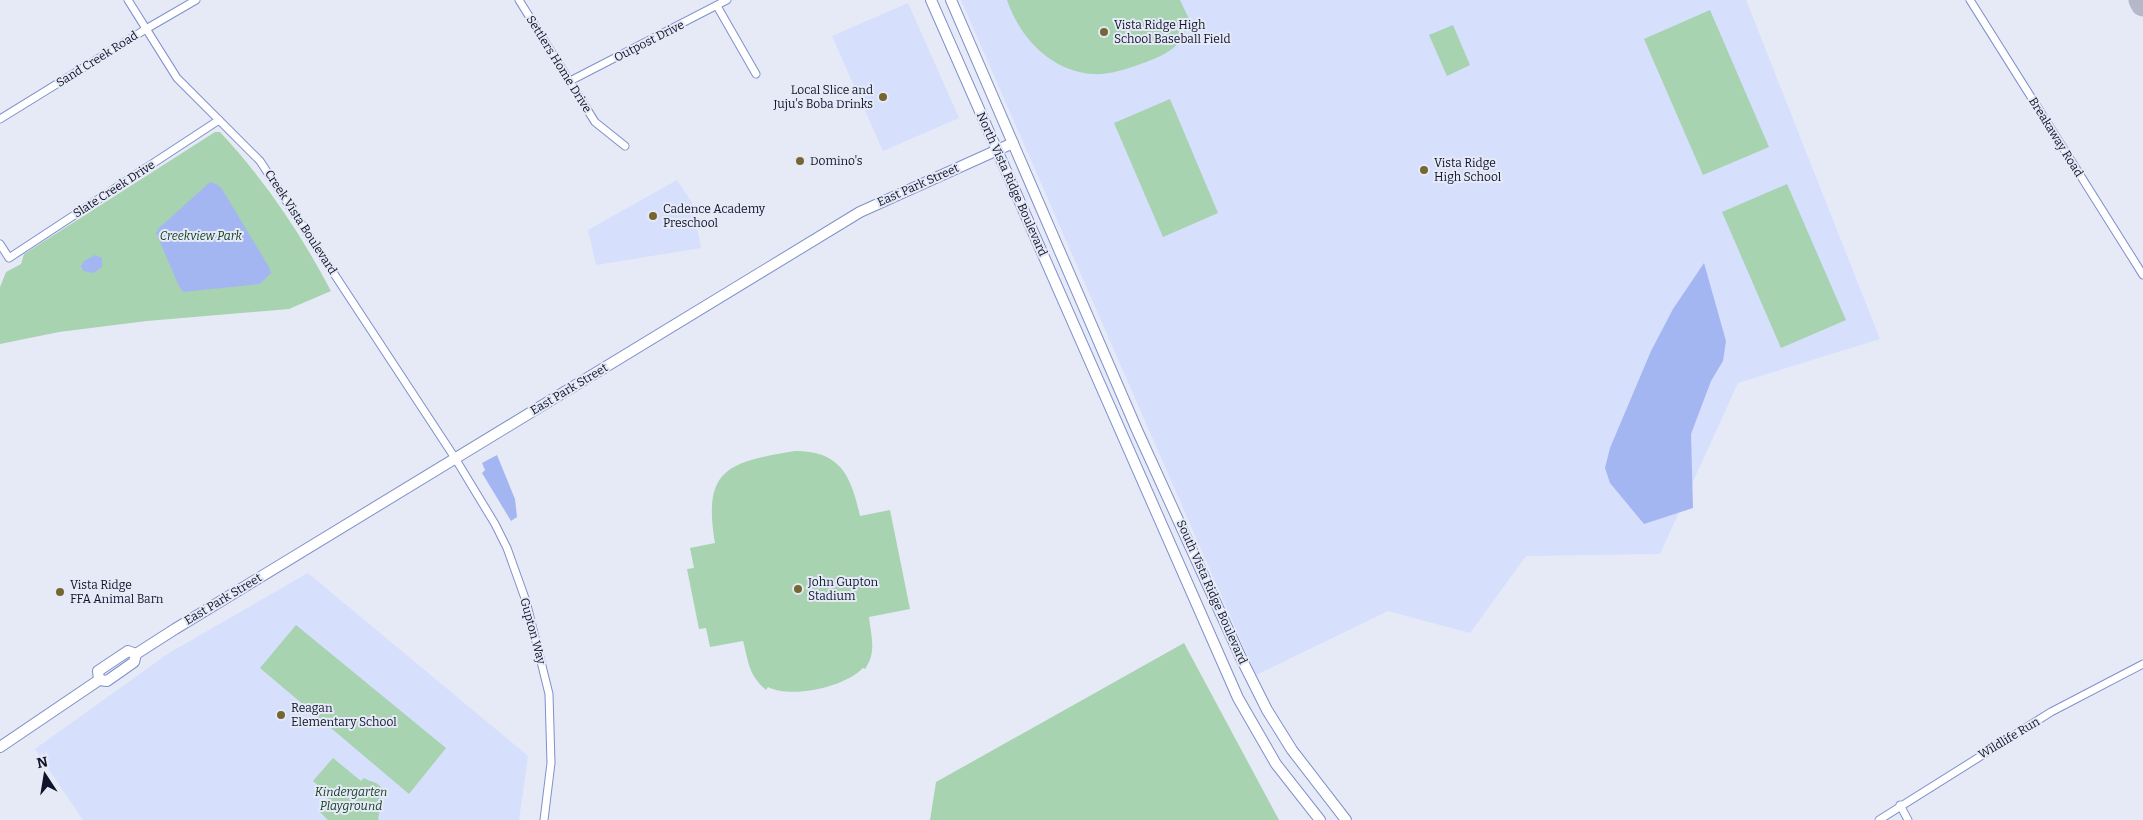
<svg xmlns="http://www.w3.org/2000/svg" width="2143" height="820" viewBox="0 0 2143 820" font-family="Bitter,serif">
<rect width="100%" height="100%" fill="#e6eaf7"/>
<g fill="#d6dffc">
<polygon points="961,0 1746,0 1880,339 1738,383 1660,554 1526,556 1470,633 1388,611 1256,675"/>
<polygon points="908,3 959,118 883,151 832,36"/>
<polygon points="677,180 692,203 701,248 596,265 588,230"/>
<polygon points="308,573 528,756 519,820 83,820 35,749 169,653"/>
</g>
<g fill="#a8d3b1">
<path d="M1007,0H1180L1189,19C1186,25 1185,35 1181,40C1172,53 1152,60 1138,65C1123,70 1108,75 1093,74C1051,71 1020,38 1007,0Z"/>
<polygon points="1710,10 1769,147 1703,175 1644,39"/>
<polygon points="1453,25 1470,65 1447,76 1429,35"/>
<polygon points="1170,99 1218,213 1163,237 1114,123"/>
<path d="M215,132H220C264,179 301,234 331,291L289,309L147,321L59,332L0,344V287L6,272L21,264L24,254Z"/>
<polygon points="1787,184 1846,320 1781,348 1722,212"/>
<path d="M795,451C841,451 851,476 860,516L890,510L910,609L869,617C871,636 877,652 865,669L863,668C845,687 792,699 768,687L766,690C748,674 749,663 743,641L710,647L706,628L699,629L687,569L694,568L690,548L715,543C702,468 729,462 795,451Z"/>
<polygon points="296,625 446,748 409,794 260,668"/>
<polygon points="1184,643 1279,820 930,820 936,782"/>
<path d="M333,758L361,781L364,778C372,783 378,781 383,790L378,820H328L318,810L330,796L313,781Z"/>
</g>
<g fill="#a4b6f2">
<polygon points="210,182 218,185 222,189 269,267 271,273 260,284 183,292 178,284 156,233 159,228"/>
<polygon points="95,255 102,258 102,267 94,273 83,271 81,266 84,261"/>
<polygon points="1704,263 1726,341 1723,361 1711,381 1691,434 1693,508 1644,524 1610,483 1605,468 1610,448 1651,351 1673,309"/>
<polygon points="497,455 515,499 517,517 511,521 482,473 485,470 482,463"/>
</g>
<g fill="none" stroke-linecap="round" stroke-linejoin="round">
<polyline stroke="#b4b8c8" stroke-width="25" points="2141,0 2143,4"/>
<g stroke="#7f90cb" stroke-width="9">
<g id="street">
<polyline points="128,0 177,78 260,161 455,458 495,524 507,548 526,601 549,694 551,763 544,820"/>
<polyline points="519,0 595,122 625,146"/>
<polyline points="1970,0 2143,275"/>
<polyline points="717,6 756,74"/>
<polyline points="570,81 727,0"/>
<polyline points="0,119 146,29 196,0"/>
<polyline points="0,244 9,258 219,120"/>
<polyline points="1900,805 1908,820"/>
<polyline points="1879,820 2051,712 2143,664"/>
</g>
</g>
<g stroke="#7f90cb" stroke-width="12">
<g id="secondary">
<polyline points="931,0 1238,698 1276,764 1320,820"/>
<polyline points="951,0 1137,430 1241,658 1267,710 1292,750 1346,820"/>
<polyline points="99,680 98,671 128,651 136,654"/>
<polyline points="0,747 99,680 107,681 134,662 136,654 175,629 860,212 1013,143"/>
</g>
</g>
<use href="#street" stroke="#fff" stroke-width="7"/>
<use href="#secondary" stroke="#fff" stroke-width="10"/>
</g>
<g fill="#766633" stroke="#e6eaf7" stroke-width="2">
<circle cx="1104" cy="32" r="5"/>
<circle cx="883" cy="97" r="5"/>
<circle cx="800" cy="161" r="5"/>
<circle cx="1424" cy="170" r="5"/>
<circle cx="653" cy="216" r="5"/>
<circle cx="798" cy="589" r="5"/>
<circle cx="60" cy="592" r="5"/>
<circle cx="281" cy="715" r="5"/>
</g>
<g text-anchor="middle" stroke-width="4" stroke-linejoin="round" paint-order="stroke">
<g font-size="12" fill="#0e142a" stroke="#e6eaf7" text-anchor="start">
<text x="1114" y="29">Vista Ridge High<tspan x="1114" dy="14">School Baseball Field</tspan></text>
<text x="873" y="94" text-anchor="end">Local Slice and<tspan x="873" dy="14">Juju's Boba Drinks</tspan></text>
<text x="810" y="165">Domino's</text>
<text x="1434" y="167">Vista Ridge<tspan x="1434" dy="14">High School</tspan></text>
<text x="663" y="213">Cadence Academy<tspan x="663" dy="14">Preschool</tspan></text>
<text x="808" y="586">John Gupton<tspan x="808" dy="14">Stadium</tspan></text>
<text x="70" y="589">Vista Ridge<tspan x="70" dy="14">FFA Animal Barn</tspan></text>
<text x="291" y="712">Reagan<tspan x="291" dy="14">Elementary School</tspan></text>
</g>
<g font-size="12" fill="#0e142a" stroke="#e6eaf7">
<text transform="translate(649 41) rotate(-27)" y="4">Outpost Drive</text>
<text transform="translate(97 59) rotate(-32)" y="4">Sand Creek Road</text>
<text transform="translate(559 64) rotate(58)" y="4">Settlers Home Drive</text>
<text transform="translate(2056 137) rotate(58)" y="4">Breakaway Road</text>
<text transform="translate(1012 184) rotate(66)" y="4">North Vista Ridge Boulevard</text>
<text transform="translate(918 185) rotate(-24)" y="4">East Park Street</text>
<text transform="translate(114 189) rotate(-33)" y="4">Slate Creek Drive</text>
<text transform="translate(301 222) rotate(57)" y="4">Creek Vista Boulevard</text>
<text transform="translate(569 389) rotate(-31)" y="4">East Park Street</text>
<text transform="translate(1212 592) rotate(66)" y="4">South Vista Ridge Boulevard</text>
<text transform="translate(223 599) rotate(-31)" y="4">East Park Street</text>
<text transform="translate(533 631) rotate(75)" y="4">Gupton Way</text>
<text transform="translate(2009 738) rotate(-31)" y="4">Wildlife Run</text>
</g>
<g font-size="12" font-style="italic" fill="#144023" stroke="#e6eaf7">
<text x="201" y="240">Creekview Park</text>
<text x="351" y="796">Kindergarten<tspan x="351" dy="14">Playground</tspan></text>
</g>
</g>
<g transform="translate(45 775) rotate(348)" stroke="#e6eaf7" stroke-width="4" paint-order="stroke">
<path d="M0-4L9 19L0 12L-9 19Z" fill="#0e142a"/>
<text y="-8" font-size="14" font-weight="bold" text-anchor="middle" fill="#0e142a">N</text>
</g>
</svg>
